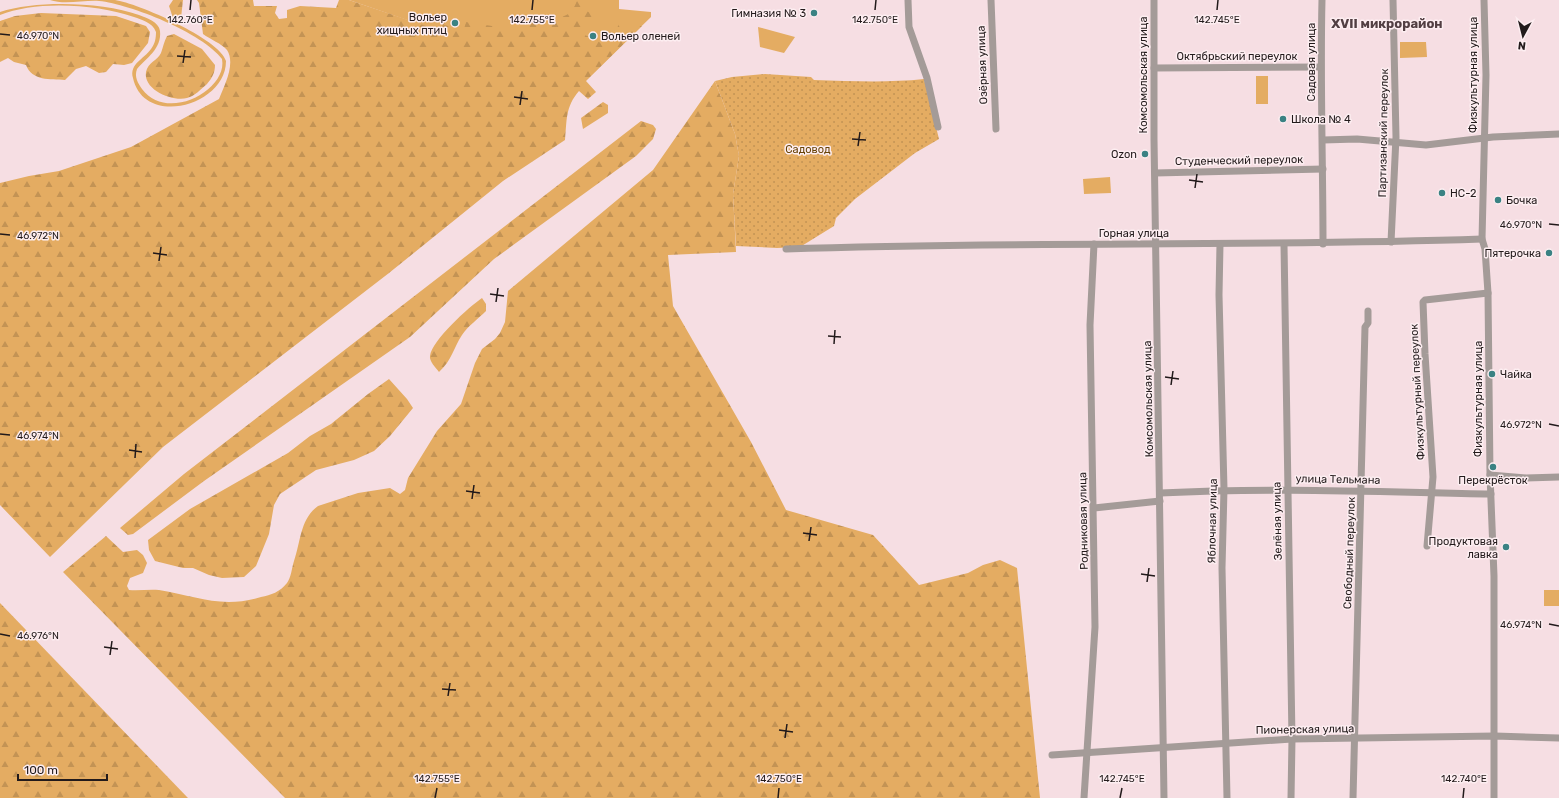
<svg xmlns="http://www.w3.org/2000/svg" width="1559" height="798" viewBox="0 0 1559 798" font-family="Rubik,sans-serif">
<defs>
<pattern id="forest-firs" width="22" height="20" patternUnits="userSpaceOnUse"><rect width="22" height="20" fill="#e4ac62"/><path d="M5 1l3.5 6h-7zM16 11l3.5 6h-7z" fill="#c39354"/></pattern>
<pattern id="garden-dots" width="8" height="8" patternUnits="userSpaceOnUse"><rect width="8" height="8" fill="#e4ac62"/><path d="M2 2h.1M6 6h.1" fill="none" stroke="#c39354" stroke-width="1.8" stroke-linecap="round"/></pattern>
</defs>
<rect width="100%" height="100%" fill="#f6dee3"/>
<g fill="#e4ac62">
<path d="M50,0C71,0 94,0 115,0C137,3 220,39 226,61C226,106 144,128 133,78C129,64 144,59 151,49C155,44 156,38 156,32C152,22 142,20 134,17C97,4 36,0 0,15V12C37,0 102,2 139,15C147,18 159,22 160,31C162,49 146,58 137,69C134,77 138,83 142,89C167,123 228,90 222,59C203,33 130,4 99,1C84,0 64,5 50,0Z"/>
<polygon points="349,0 619,0 619,9 651,12 651,17 585,81"/>
<polygon points="758,27 795,37 784,53 760,47"/>
<polygon points="1400,42 1426,42 1427,57 1400,58"/>
<rect x="1256" y="76" width="12" height="28"/>
<polygon points="1110,177 1111,193 1084,194 1083,179"/>
<rect x="1544" y="590" width="15" height="16"/>
</g>
<g fill="url(#forest-firs)">
<polygon points="173,0 183,0 181,18 178,21 173,18 169,6"/>
<path d="M197,0H253L254,6H277L275,13L279,19L287,18V10L300,6L336,8L339,0H349L426,26L430,15L446,18L444,25L464,29L466,22L512,29L516,27L524,16C545,15 569,27 577,0L585,10L596,16L583,34L603,44L614,26L607,22L616,20L620,28L642,26L586,81L596,92L588,99L579,91C565,107 567,121 565,140L503,181L389,273L163,447L50,557L0,505V183L29,176L59,171L131,147L219,99C224,86 236,64 227,50C222,44 210,39 203,34L199,3Z"/>
<path d="M41,13L116,16L146,26L150,32L148,43L132,63L124,65L113,64L106,72L99,73L86,66L76,69L65,80C50,79 32,81 26,65L14,62L8,58L0,62V21L15,16Z"/>
<path d="M174,34L202,49L215,65C215,73 212,78 207,84C201,89 195,96 187,98C173,102 143,90 146,72C148,62 157,61 161,53C163,47 164,42 167,36Z"/>
<path d="M715,81L735,134L739,156L733,194L736,252L668,255L673,306L751,442L786,510L873,535L919,585L968,573L983,565L1000,560L1017,568L1040,798H285L63,572L106,536L123,552L137,550L143,555L147,563L143,573L130,578L127,586L129,590C139,591 149,589 159,590C197,596 221,609 261,597C271,595 280,592 287,583C291,578 292,567 294,561C301,541 300,519 318,506L358,493L390,488L400,494L405,490L408,478L437,431L461,404L475,363L482,349L495,339L500,333L505,322L508,291L653,170Z"/>
<polygon points="603,102 608,105 608,113 583,129 581,118"/>
<polygon points="641,121 653,125 656,129 653,139 636,156 494,259 410,337 204,481 133,534 128,535 120,528 184,474"/>
<path d="M482,298L486,304V311C478,319 468,326 462,335C453,349 452,360 439,372C436,368 429,361 430,356C432,340 469,307 482,298Z"/>
<polygon points="389,379 407,399 413,408 390,436 374,451 354,460 316,470 280,494 274,505 269,534 256,566 244,577 222,578 209,575 193,568 183,568 155,561 149,550 148,540 190,509 288,453 310,436 331,424 368,394"/>
<polygon points="0,603 188,798 0,798"/>
</g>
<path fill="url(#garden-dots)" d="M765,74L811,77L814,80C851,81 887,83 924,79L939,139L915,153L855,199L836,218L834,226L800,247L777,248L736,246L733,194L739,156L735,134L715,81L732,77Z"/>
<g fill="none" stroke-linecap="round" stroke-linejoin="round">
<g stroke="#a49b98" stroke-width="7">
<polyline points="908,0 909,27 927,78 938,127"/>
<polyline points="991,0 996,129"/>
<polyline points="1154,0 1154,139 1164,798"/>
<path d="M1322,0C1320,81 1323,162 1323,244"/>
<polyline points="1484,0 1486,75 1482,239 1485,249 1488,293 1490,475 1494,576 1494,798"/>
<polyline points="1154,68 1320,67"/>
<polyline points="1323,140 1357,139 1426,145 1493,137 1559,134"/>
<polyline points="1155,173 1323,169"/>
<polyline points="1391,242 1396,137 1393,0"/>
<polyline points="1220,244 1219,295 1224,489 1222,568 1227,798"/>
<polyline points="1284,244 1292,739 1291,798"/>
<path d="M786,249C1018,241 1250,247 1482,239"/>
<polyline points="1490,475 1526,478 1559,477"/>
<path d="M1160,493C1271,487 1381,492 1491,494"/>
<polyline points="1094,508 1160,501"/>
<polyline points="1427,546 1433,477 1425,354 1423,302 1425,300 1488,293"/>
<polyline points="1052,755 1292,739 1495,736 1559,738"/>
<polyline points="1084,798 1095,627 1090,325 1094,244"/>
<polyline points="1353,798 1365,327 1368,323 1368,311"/>
</g>
</g>
<path fill="none" stroke="#221a1b" stroke-width="1.5" d="M190,10L191,0M532,10L533,0M875,10L876,0M1217,10L1218,0M0,34L10,35M177,56L191,57M183,63L185,50M514,97L528,99M520,105L522,91M852,139L866,140M858,146L860,132M1189,180L1203,182M1195,188L1197,174M1549,224L1559,225M0,234L10,235M153,253L167,255M159,261L161,247M490,294L504,296M496,302L498,288M828,336L841,337M834,344L835,330M1165,377L1179,379M1171,385L1173,371M1549,424L1559,426M0,434L10,435M129,450L142,452M135,458L136,444M466,491L480,493M472,499L474,485M803,533L817,535M809,541L811,527M1141,574L1155,576M1147,582L1149,568M1549,624L1559,626M0,634L10,636M104,647L118,649M110,655L112,641M442,689L456,690M448,696L450,683M779,730L793,732M785,738L787,724M435,798L437,788M778,798L779,788M1120,798L1122,788M1463,798L1464,788"/>
<g fill="#3a8283" stroke="#fdeef1" stroke-width="1.5">
<circle cx="814" cy="13" r="4"/>
<circle cx="455" cy="23" r="4"/>
<circle cx="593" cy="36" r="4"/>
<circle cx="1283" cy="119" r="4"/>
<circle cx="1145" cy="154" r="4"/>
<circle cx="1442" cy="193" r="4"/>
<circle cx="1498" cy="200" r="4"/>
<circle cx="1549" cy="253" r="4"/>
<circle cx="1492" cy="374" r="4"/>
<circle cx="1493" cy="467" r="4"/>
<circle cx="1506" cy="547" r="4"/>
</g>
<g text-anchor="middle" stroke-width="3" stroke-linejoin="round" paint-order="stroke">
<g font-size="11" fill="#221a1b" stroke="#fdeef1" text-anchor="end">
<text x="806" y="17">Гимназия № 3</text>
<text x="447" y="21">Вольер<tspan x="447" dy="13">хищных птиц</tspan></text>
<text x="601" y="40" text-anchor="start">Вольер оленей</text>
<text x="1291" y="123" text-anchor="start">Школа № 4</text>
<text x="1137" y="158">Ozon</text>
<text x="1450" y="197" text-anchor="start">НС-2</text>
<text x="1506" y="204" text-anchor="start">Бочка</text>
<text x="1541" y="257">Пятерочка</text>
<text x="1500" y="378" text-anchor="start">Чайка</text>
<text x="1493" y="484" text-anchor="middle">Перекрёсток</text>
<text x="1498" y="545">Продуктовая<tspan x="1498" dy="13">лавка</tspan></text>
</g>
<g font-size="11" fill="#221a1b" stroke="#fdeef1">
<text x="1237" y="60">Октябрьский переулок</text>
<text transform="translate(1311 62) rotate(-90)" y="4">Садовая улица</text>
<text transform="translate(982 65) rotate(-92)" y="4">Озёрная улица</text>
<text transform="translate(1143 75) rotate(-90)" y="4">Комсомольская улица</text>
<text transform="translate(1473 75) rotate(-90)" y="4">Физкультурная улица</text>
<text transform="translate(1383 133) rotate(-89)" y="4">Партизанский переулок</text>
<text transform="translate(1239 160) rotate(-1)" y="4">Студенческий переулок</text>
<text x="1134" y="237">Горная улица</text>
<text transform="translate(1417 392) rotate(-93)" y="4">Физкультурный переулок</text>
<text transform="translate(1148 399) rotate(-91)" y="4">Комсомольская улица</text>
<text transform="translate(1478 399) rotate(-90)" y="4">Физкультурная улица</text>
<text transform="translate(1338 479) rotate(1)" y="4">улица Тельмана</text>
<text transform="translate(1083 521) rotate(-91)" y="4">Родниковая улица</text>
<text transform="translate(1212 521) rotate(-89)" y="4">Яблочная улица</text>
<text transform="translate(1277 521) rotate(-91)" y="4">Зелёная улица</text>
<text transform="translate(1349 553) rotate(-88)" y="4">Свободный переулок</text>
<text transform="translate(1305 729) rotate(-1)" y="4">Пионерская улица</text>
</g>
<g font-size="11" fill="#684306" stroke="#fdeef1">
<text x="808" y="153">Садовод</text>
</g>
<g font-size="13" font-weight="bold" fill="#523f43" stroke="#fdeef1">
<text x="1387" y="28">XVII микрорайон</text>
</g>
</g>
<g font-size="10" text-anchor="middle" fill="#221a1b" stroke="#fdeef1" stroke-width="3" stroke-linejoin="round" paint-order="stroke">
<text x="190" y="23">142.760°E</text>
<text x="532" y="23">142.755°E</text>
<text x="875" y="23">142.750°E</text>
<text x="1217" y="23">142.745°E</text>
<text x="38" y="39">46.970°N</text>
<text x="1521" y="228">46.970°N</text>
<text x="38" y="239">46.972°N</text>
<text x="1521" y="428">46.972°N</text>
<text x="38" y="439">46.974°N</text>
<text x="1521" y="628">46.974°N</text>
<text x="38" y="639">46.976°N</text>
<text x="437" y="782">142.755°E</text>
<text x="779" y="782">142.750°E</text>
<text x="1122" y="782">142.745°E</text>
<text x="1464" y="782">142.740°E</text>
</g>
<g transform="translate(1523 36) rotate(187)" stroke="#fdeef1" stroke-width="3" paint-order="stroke">
<path d="M0-3L7 15L0 10L-7 15Z" fill="#221a1b"/>
<text y="-6" font-size="11" font-weight="bold" text-anchor="middle" fill="#221a1b">N</text>
</g>
<path d="M18 774v6h89v-6" fill="none" stroke="#221a1b" stroke-width="2"/>
<text x="24" y="774" font-size="12" fill="#221a1b" stroke="#fdeef1" stroke-width="3" paint-order="stroke">100 m</text>
</svg>
